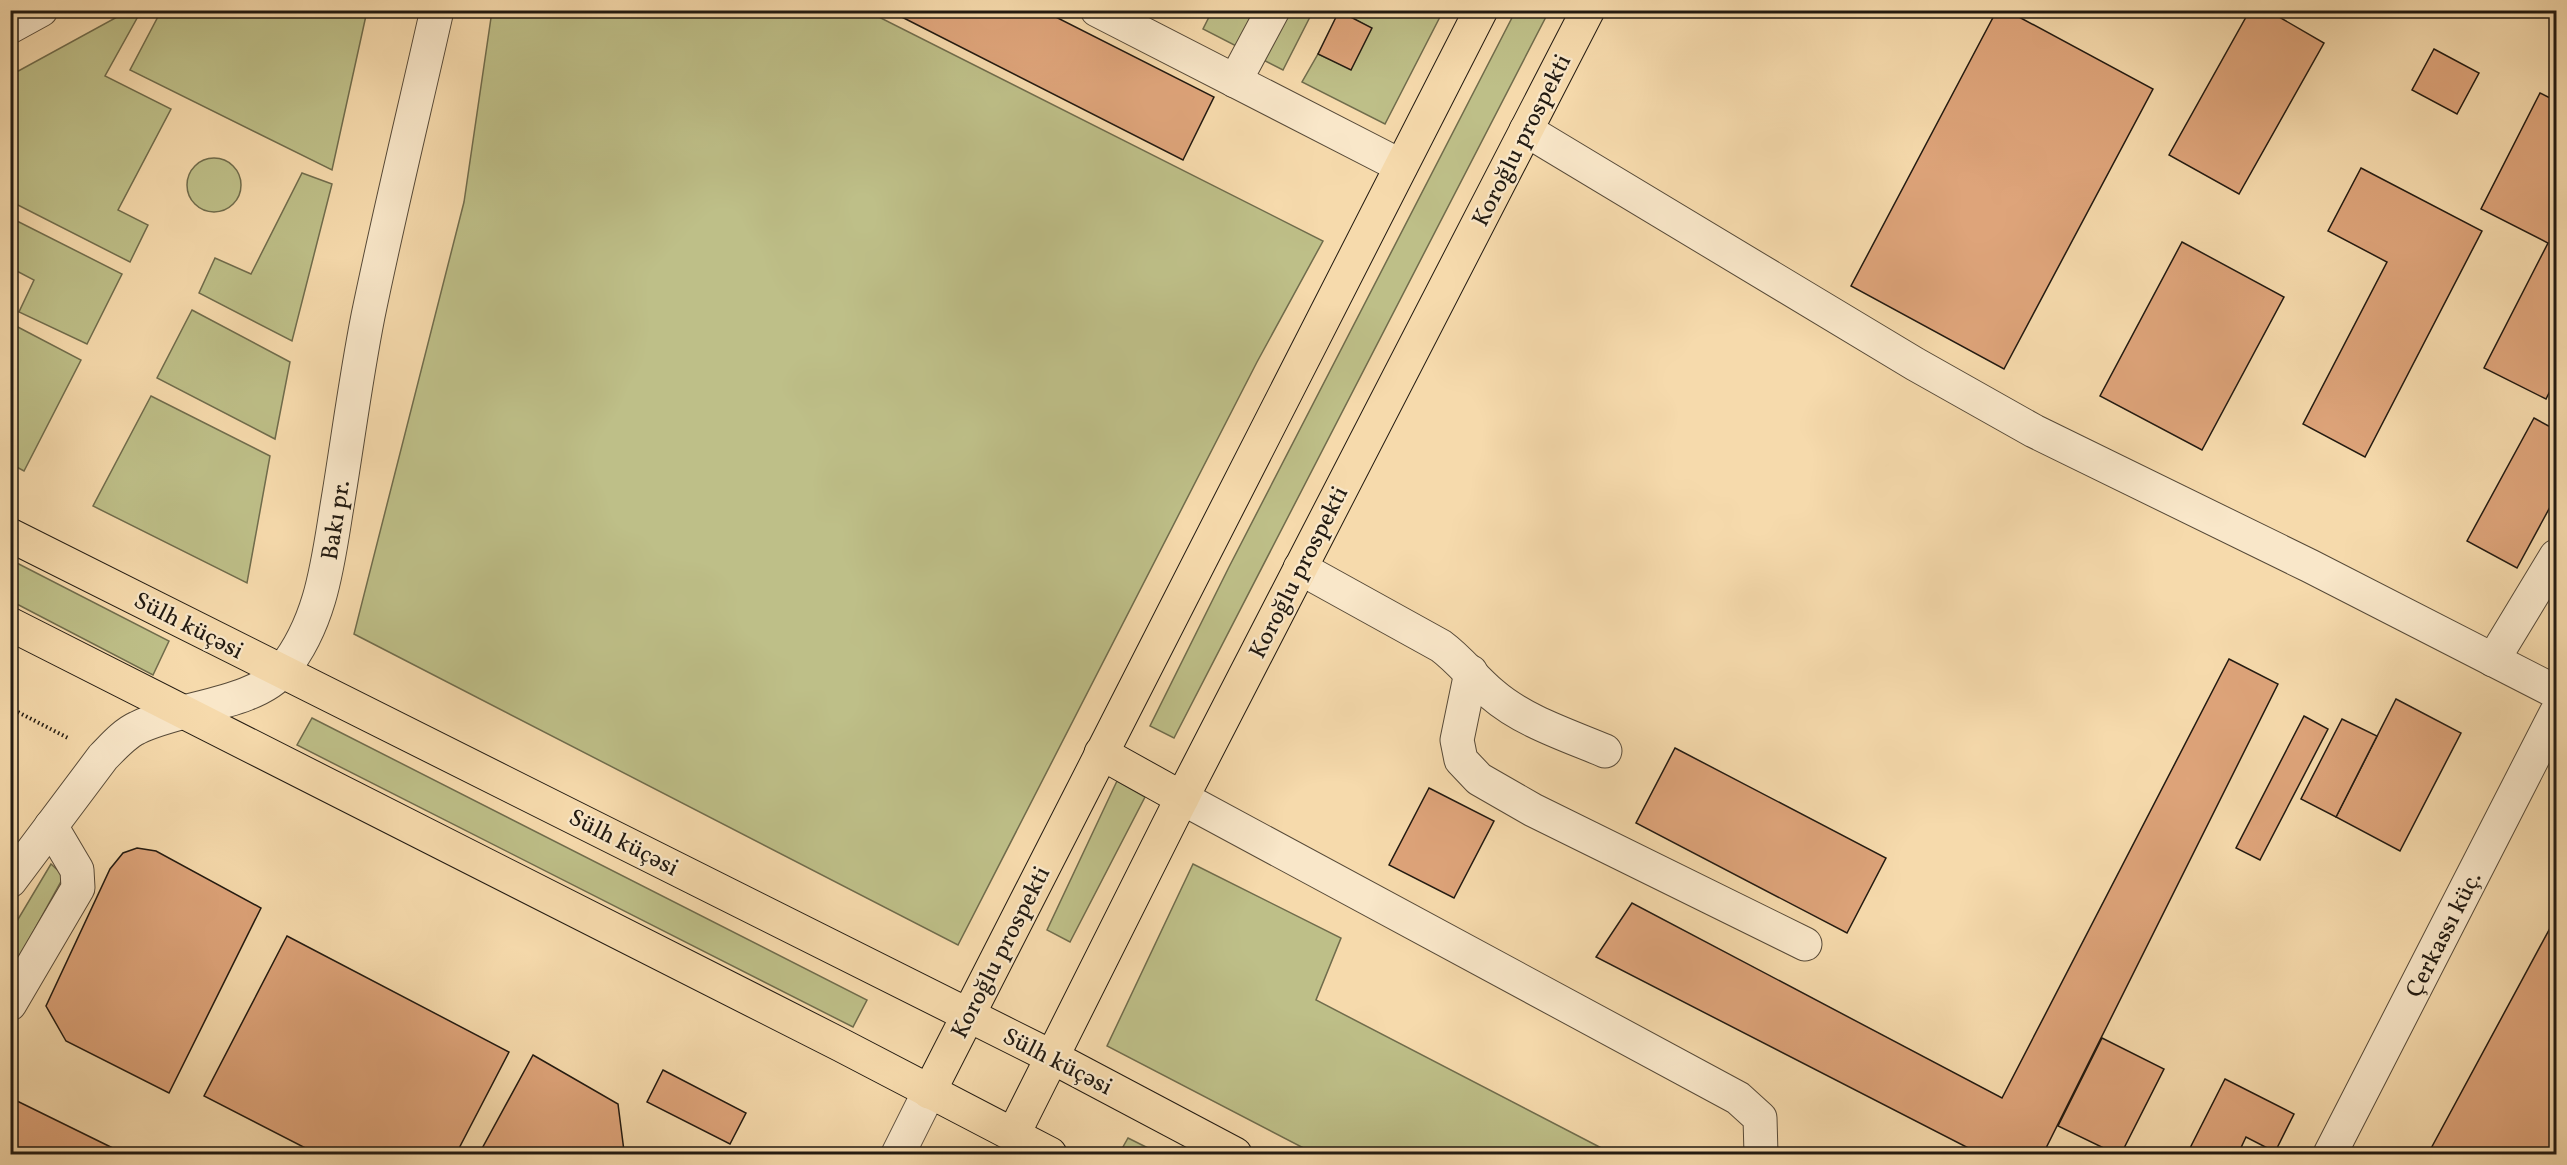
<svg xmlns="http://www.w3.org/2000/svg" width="2567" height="1165" viewBox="0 0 2567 1165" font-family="Vollkorn,serif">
<rect width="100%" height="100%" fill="#f6daac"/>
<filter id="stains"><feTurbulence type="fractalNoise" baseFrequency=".00333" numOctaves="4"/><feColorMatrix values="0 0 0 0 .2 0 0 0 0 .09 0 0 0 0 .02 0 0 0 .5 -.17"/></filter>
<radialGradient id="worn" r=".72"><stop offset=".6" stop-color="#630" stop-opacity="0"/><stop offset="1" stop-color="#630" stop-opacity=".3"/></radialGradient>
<g fill="#bebf88" stroke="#706c4c" stroke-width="1.5">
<polygon points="1516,10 1549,11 1174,738 1150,726 1229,567"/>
<polygon points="128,11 141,11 105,76 171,109 118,210 148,225 130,262 10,201 11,75"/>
<polygon points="161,11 367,11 332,170 130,70"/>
<polygon points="492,11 867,11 1323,241 1257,362 958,945 354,634 464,202"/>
<polygon points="1212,11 1313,11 1283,70 1203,29"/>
<polygon points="1339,11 1443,11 1385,124 1302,82 1318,54 1351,69 1371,28"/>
<circle cx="214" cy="185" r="27"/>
<polygon points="302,173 332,184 292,341 199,293 215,258 251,274"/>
<polygon points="11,218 122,274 87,344 19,312 34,280 11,268"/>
<polygon points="192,310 290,362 275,439 157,378"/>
<polygon points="14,325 81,360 24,471 11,464 10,332"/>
<polygon points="151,396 270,456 247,583 93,506"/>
<polygon points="11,560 169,641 153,675 11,601"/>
<polygon points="312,718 867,1000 853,1027 297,745"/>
<polygon points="1117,781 1145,797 1070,942 1047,930"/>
<polygon points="51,864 64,876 11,972 11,931"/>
<polygon points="1193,864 1341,938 1316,1000 1613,1154 1315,1154 1107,1046"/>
<polygon points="1128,1138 1160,1154 1119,1154"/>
</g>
<g fill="#dea47a" stroke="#221a11" stroke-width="1.5">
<polygon points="888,10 1042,10 1214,97 1183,160"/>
<polygon points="1997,10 2006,10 2153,89 2004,369 1851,286"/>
<polygon points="2250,10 2267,10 2324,43 2239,194 2169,155"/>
<polygon points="1339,11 1372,28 1351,70 1318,54"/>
<polygon points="2434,49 2479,73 2457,114 2412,90"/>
<polygon points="2540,93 2556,101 2556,379 2546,399 2484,368 2548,243 2481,209"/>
<polygon points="2361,168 2482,231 2365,457 2303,424 2387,262 2328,231"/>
<polygon points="2182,242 2284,297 2202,450 2100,396"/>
<polygon points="2534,418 2556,430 2556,496 2517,568 2467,541"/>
<polygon points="2229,659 2278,684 2043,1154 1980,1154 1596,957 1632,903 2002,1098"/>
<polygon points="2396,699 2461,733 2400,851 2336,817"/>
<polygon points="2304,716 2328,729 2260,860 2236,848"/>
<polygon points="2342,719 2377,736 2336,817 2301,799"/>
<polygon points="1675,748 1886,858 1847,933 1636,823"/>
<polygon points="1429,788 1494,821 1454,898 1389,865"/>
<polygon points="137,848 156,851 261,908 169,1093 66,1041 46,1006 110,869 123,853"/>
<polygon points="2556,917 2556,1154 2428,1154"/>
<polygon points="287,936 509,1052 456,1154 317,1154 204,1096"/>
<polygon points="2102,1038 2164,1069 2121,1154 2116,1154 2058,1126"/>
<polygon points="533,1055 618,1104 624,1151 622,1154 479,1154"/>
<polygon points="663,1070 746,1113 730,1144 647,1102"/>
<polygon points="2225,1079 2294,1114 2275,1152 2246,1137 2238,1154 2187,1154"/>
<polygon points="15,1100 125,1154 10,1154 10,1105"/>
</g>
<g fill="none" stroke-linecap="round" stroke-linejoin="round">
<g stroke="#574a38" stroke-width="35">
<g id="minor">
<polyline points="1097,10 1401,166"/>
<polyline points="10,27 41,10"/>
<polyline points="1235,81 1273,10"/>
<polyline points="1526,130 1915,364 2034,431 2310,566 2556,692"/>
<path d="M1300,568L1441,646C1460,660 1474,679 1492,694C1523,721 1567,735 1605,751"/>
<polyline points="2493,660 2556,556"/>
<polyline points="1471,672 1457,740 1461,760 1479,779 1533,810 1805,944"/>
<polyline points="1182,798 1738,1098 1760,1118 1761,1154"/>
<path d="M10,881L103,757C113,747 124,734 137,728C178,707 256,704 283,670C323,620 328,560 338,500C348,439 356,377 368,316C389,214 414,112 437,10"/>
<polyline points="10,1004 78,888 77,870 51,826"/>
<polyline points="898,1154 929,1092"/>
<polyline points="2330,1154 2556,713"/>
</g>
</g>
<g stroke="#221a11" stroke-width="35">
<g id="major">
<polyline points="1101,753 1182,798"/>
<polyline points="929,1092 1481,10"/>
<polyline points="1013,1135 1182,798 1588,10"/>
</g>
</g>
<g stroke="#221a11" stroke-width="35">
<g id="highway">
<polyline points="10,535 1052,1057 1235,1154"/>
<polyline points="10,624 841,1045 1050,1154"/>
</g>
</g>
<polyline stroke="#221a11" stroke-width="4" stroke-dasharray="1.5 3" stroke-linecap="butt" points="10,708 70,739"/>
<use href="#minor" stroke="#f9e7c9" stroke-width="33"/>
<use href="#major" stroke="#f6daac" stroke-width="33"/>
<use href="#highway" stroke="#f6daac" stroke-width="33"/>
</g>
<g text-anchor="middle" stroke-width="4.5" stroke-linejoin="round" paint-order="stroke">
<g font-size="24" fill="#221a11" stroke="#f9e7c9">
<text transform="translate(1521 140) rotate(-63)" y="8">Koroğlu prospekti</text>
<text transform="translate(335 520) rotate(-81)" y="8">Bakı pr.</text>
<text transform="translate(1298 572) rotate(-63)" y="8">Koroğlu prospekti</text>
<text transform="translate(189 625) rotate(27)" y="8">Sülh küçəsi</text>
<text transform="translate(624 842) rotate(27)" y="8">Sülh küçəsi</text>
<text transform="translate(2443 934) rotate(-63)" y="8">Çerkassı küç.</text>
<text transform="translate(1000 952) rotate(-63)" y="8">Koroğlu prospekti</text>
<text transform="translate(1058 1061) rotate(27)" y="8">Sülh küçəsi</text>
</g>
</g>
<rect width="2567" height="1165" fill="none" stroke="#f6daac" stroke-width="36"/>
<rect x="12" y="12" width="2543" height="1141" fill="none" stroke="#221a11" stroke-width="3"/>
<rect x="18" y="18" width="2531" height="1129" fill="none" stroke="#221a11" stroke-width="1.5"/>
<rect width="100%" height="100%" filter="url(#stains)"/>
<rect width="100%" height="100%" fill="url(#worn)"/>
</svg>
